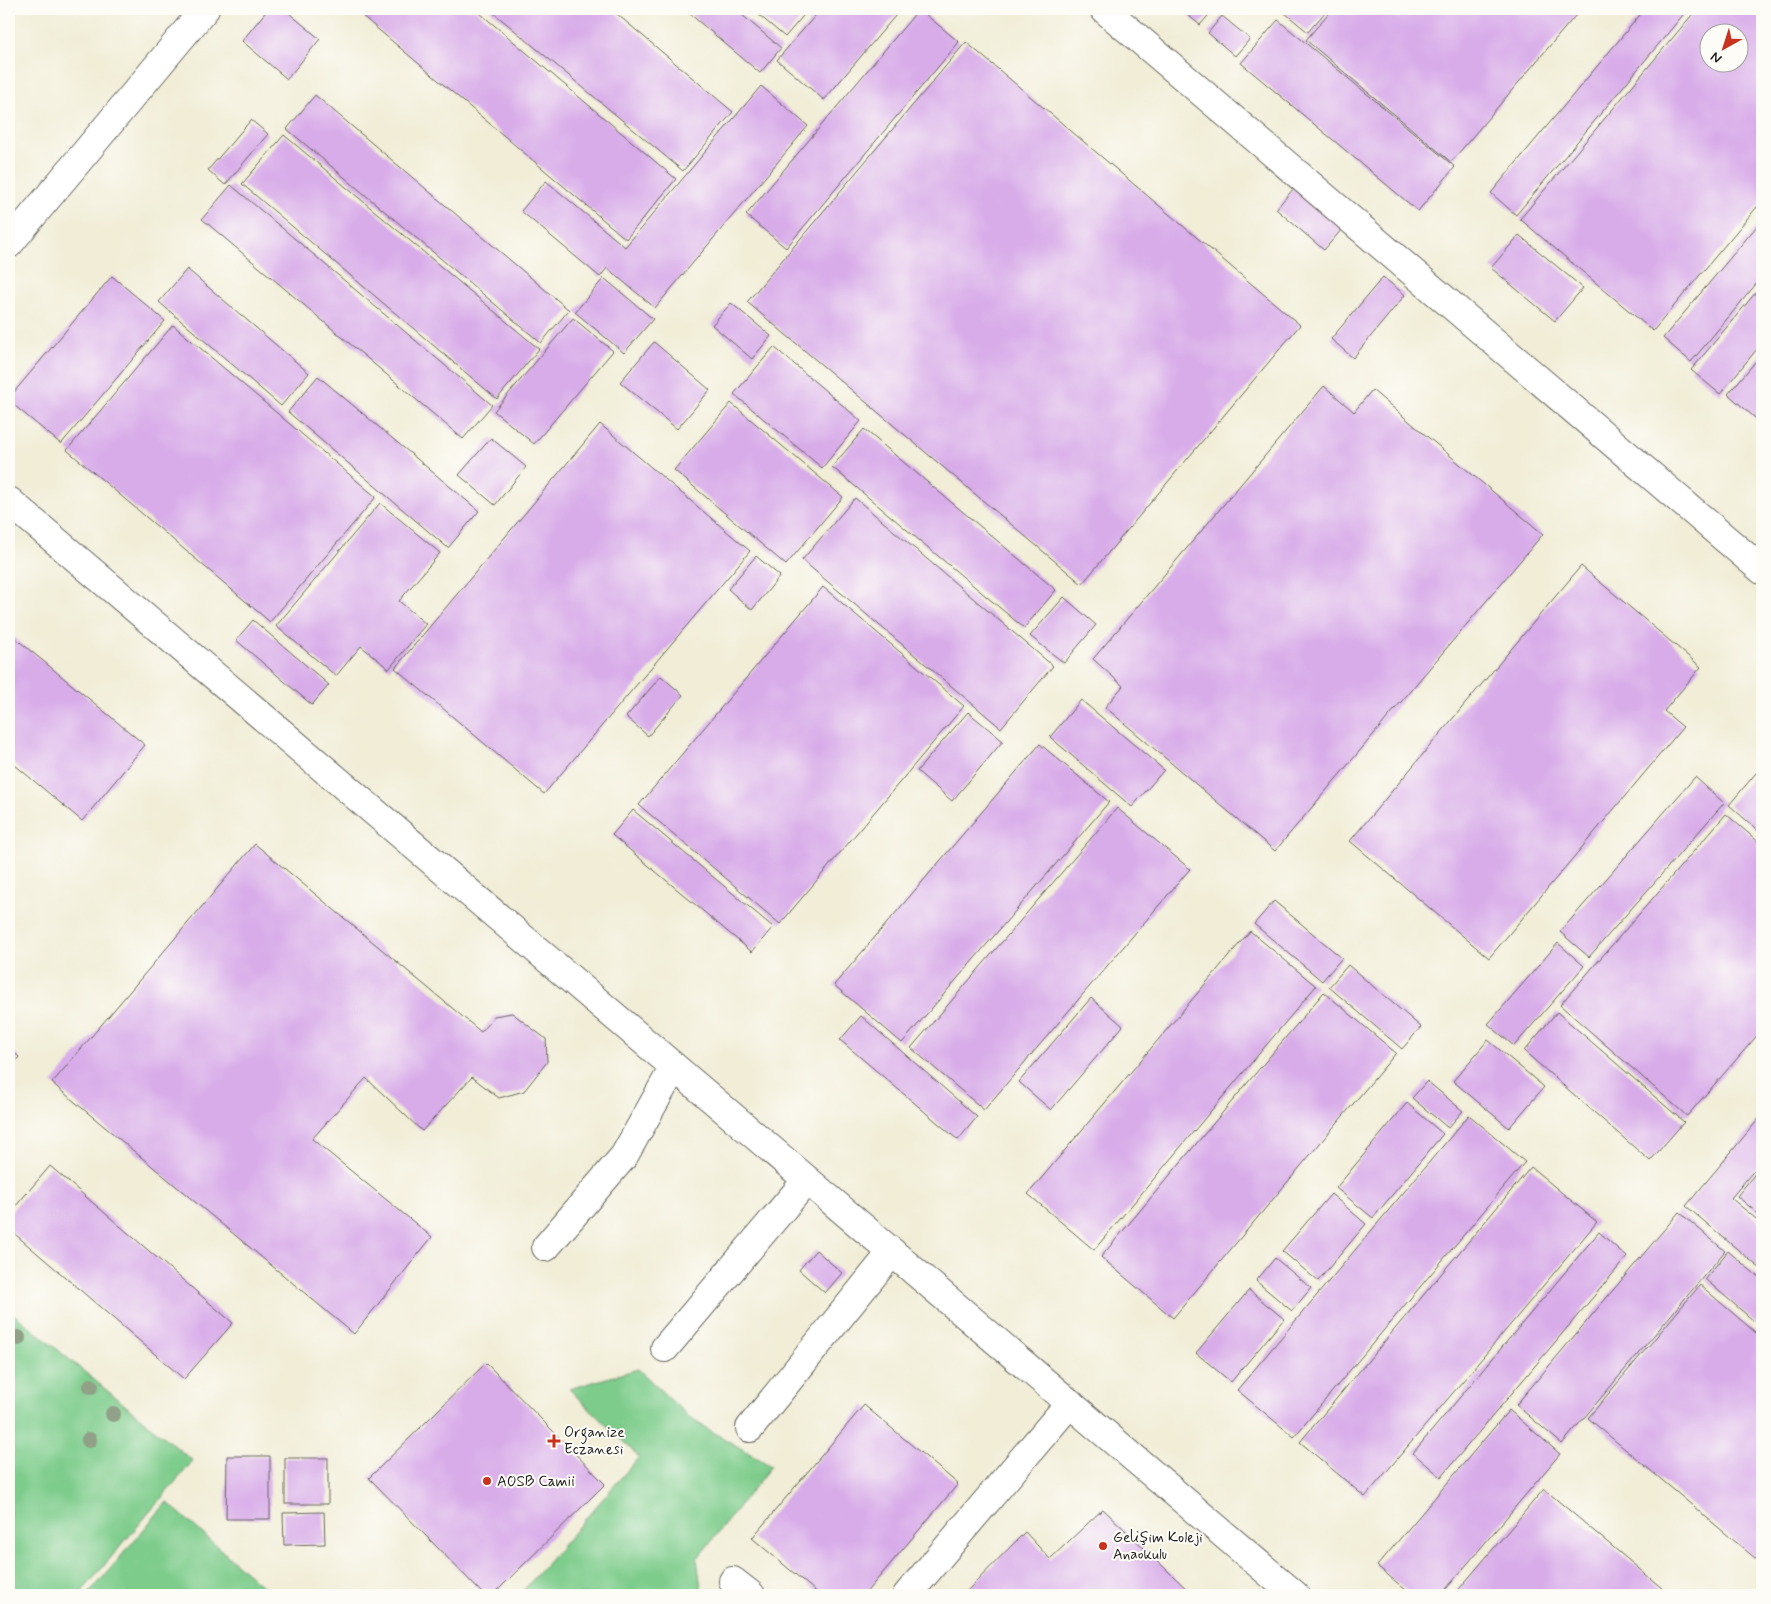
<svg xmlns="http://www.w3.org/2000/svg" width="1771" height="1604" viewBox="0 0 1771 1604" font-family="Mynerve,sans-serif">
<rect width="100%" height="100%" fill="#fdfcf7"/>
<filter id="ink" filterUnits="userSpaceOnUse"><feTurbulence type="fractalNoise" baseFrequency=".02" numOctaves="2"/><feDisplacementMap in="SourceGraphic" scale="10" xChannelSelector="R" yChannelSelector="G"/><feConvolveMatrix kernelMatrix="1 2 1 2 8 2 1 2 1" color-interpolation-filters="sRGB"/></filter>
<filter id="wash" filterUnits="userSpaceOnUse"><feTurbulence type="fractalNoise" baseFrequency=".0096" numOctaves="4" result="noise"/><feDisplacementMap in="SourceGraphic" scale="20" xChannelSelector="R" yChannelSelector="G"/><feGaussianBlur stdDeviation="1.12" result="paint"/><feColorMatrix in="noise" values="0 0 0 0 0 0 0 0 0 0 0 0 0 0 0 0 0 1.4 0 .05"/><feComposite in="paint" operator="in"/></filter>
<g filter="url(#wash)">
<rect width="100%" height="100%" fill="#f1edd7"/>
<g fill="#7dcc8b" stroke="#4c7454">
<polygon points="9,1310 193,1461 79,1595 9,1595"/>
<polygon points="638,1369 691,1419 771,1466 697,1559 702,1595 521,1595 521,1593 639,1457 569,1389"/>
<polygon points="167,1502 272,1595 88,1595"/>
</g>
<g id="blocks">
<g fill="#d8ace9" fill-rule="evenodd">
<polygon points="268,9 284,9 320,39 287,79 242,41"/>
<polygon points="365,9 475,9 676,179 626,239 360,14"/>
<polygon points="489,9 611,9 733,112 683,171"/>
<polygon points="684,9 735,9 781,48 760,73"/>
<polygon points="752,9 809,9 785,37"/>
<polygon points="821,9 901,9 824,100 777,60"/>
<polygon points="919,9 959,42 786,248 746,215"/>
<polygon points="1180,9 1214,9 1200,25"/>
<polygon points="1280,9 1328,9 1308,32"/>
<polygon points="1332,9 1581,9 1451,162 1306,40"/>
<polygon points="1645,9 1688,9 1516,215 1491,193"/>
<path d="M1697,9H1762V201L1653,331L1520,219ZM1708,32H1738V62H1708Z"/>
<polygon points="1222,16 1250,39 1235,56 1208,33"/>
<polygon points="1278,20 1455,167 1418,211 1241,63"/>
<polygon points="966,42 1300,325 1082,584 747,302"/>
<polygon points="761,86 808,126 655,308 607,268 600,277 521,211 546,181 625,247"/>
<polygon points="315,95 569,310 541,343 287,129"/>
<polygon points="251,120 268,134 225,185 208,170"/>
<polygon points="284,135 539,349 497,399 242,184"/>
<polygon points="231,185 492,405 463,439 202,219"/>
<polygon points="1295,187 1343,228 1324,250 1276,209"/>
<polygon points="1762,220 1762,277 1691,362 1663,338"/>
<polygon points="1519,235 1583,288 1555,321 1491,268"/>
<polygon points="187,269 309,373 281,406 159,302"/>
<polygon points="112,276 165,321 61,444 9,401 9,398"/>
<polygon points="1383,277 1405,295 1353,358 1331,339"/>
<polygon points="604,278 653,319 624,353 575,312"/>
<polygon points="1762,285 1762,343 1720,394 1691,370"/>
<polygon points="731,303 771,336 752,359 712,325"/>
<polygon points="573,318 613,351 534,444 494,411"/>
<polygon points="173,325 376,497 270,622 67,450"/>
<polygon points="654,342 710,390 677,429 620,382"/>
<polygon points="774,347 861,421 822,468 734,394"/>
<polygon points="1762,354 1762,424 1728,394"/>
<polygon points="318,376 479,511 448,548 288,412"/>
<polygon points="1324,386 1354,412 1372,390 1543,534 1275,851 1105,707 1123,686 1093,659"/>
<polygon points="731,403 843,497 786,565 674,470"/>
<polygon points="600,424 750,551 544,794 395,668"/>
<polygon points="864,429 1056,590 1024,628 832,467"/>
<polygon points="491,438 526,467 495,505 459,475"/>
<polygon points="855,498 1053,666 1001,728 802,560"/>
<polygon points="380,503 440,553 399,601 426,624 389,669 361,646 336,676 276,626"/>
<polygon points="756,556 780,576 752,610 728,589"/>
<polygon points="1581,566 1701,667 1664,711 1683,727 1489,958 1350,841"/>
<polygon points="823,587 964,706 780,924 639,805"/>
<polygon points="1064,597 1096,625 1064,663 1030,636"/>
<polygon points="253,620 329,685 312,705 236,640"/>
<polygon points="9,633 145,745 82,821 9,760"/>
<polygon points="661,676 683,695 648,736 626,717"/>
<polygon points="1081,700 1164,770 1132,807 1050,737"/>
<polygon points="968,712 1003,741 952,801 917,771"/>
<polygon points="1040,744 1109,802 902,1043 834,985"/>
<polygon points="1762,766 1762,834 1729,805"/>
<polygon points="1695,777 1724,803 1589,957 1560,932"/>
<polygon points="1117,808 1190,869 984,1110 911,1048"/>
<polygon points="633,810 773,927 752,952 612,835"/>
<polygon points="1726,814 1762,845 1762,1030 1687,1116 1560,1005"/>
<polygon points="255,844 481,1032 494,1016 512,1013 546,1039 547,1062 524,1091 499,1098 472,1077 422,1131 366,1078 312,1139 432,1237 354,1334 52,1083"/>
<polygon points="1274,901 1342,958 1322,981 1254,924"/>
<polygon points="1250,931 1316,986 1094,1250 1028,1194"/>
<polygon points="1558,943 1584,966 1514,1046 1488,1024"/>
<polygon points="1348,965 1421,1027 1402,1049 1329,987"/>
<polygon points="1324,992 1396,1053 1173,1318 1101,1257"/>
<polygon points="1091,998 1123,1026 1051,1110 1019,1082"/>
<polygon points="1557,1012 1684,1122 1650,1161 1524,1051"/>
<polygon points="861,1016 977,1117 958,1140 840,1040"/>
<polygon points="1488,1040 1544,1087 1509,1128 1453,1081"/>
<polygon points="9,1048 19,1057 9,1069"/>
<polygon points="1427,1081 1463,1111 1448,1128 1412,1098"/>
<polygon points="1407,1103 1443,1134 1373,1218 1336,1188"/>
<polygon points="1469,1115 1525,1162 1294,1437 1237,1390"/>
<polygon points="1762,1115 1762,1161 1731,1198 1762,1224 1762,1270 1686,1206"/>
<polygon points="1762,1165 1762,1217 1737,1196"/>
<polygon points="50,1166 233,1323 184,1379 9,1229 9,1214"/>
<polygon points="1531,1167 1597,1222 1365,1497 1300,1442"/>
<polygon points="1331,1194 1366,1224 1318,1281 1282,1251"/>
<polygon points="1679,1212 1725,1251 1562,1444 1516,1405"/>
<polygon points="1599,1232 1627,1257 1441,1477 1413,1453"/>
<polygon points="816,1250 842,1273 825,1293 799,1270"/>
<polygon points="1728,1251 1762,1280 1762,1328 1705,1279"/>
<polygon points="1275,1258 1311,1288 1292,1311 1256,1281"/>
<polygon points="1700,1285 1762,1338 1762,1564 1588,1418"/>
<polygon points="1249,1290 1284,1319 1231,1382 1196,1353"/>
<polygon points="486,1363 605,1484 493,1595 484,1595 369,1478"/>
<polygon points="864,1405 958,1484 864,1595 820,1595 752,1538"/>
<polygon points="1509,1410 1560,1454 1441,1595 1412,1595 1377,1566"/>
<polygon points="227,1456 270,1456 270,1519 226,1519"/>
<rect x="285" y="1458" width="43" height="46"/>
<polygon points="1544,1489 1670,1595 1454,1595"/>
<polygon points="1103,1509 1193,1595 963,1595 1025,1532 1050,1559"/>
<polygon points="324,1512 325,1544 284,1545 283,1513"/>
</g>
</g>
</g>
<g filter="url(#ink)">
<use href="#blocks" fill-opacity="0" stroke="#67655d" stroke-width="1"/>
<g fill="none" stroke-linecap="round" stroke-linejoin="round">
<g stroke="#67655d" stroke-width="30">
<g id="minor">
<polyline points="1104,9 1762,570"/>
<polyline points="9,244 205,9"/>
<polyline points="9,501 1295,1595"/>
<polyline points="546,1247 624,1156 674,1067"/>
<polyline points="665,1348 807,1180"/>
<polyline points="750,1428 892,1252"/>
<polyline points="733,1581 751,1595"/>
<polyline points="907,1595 1070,1403"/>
</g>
</g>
<use href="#minor" stroke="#fff" stroke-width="28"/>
</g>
<g fill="#91a188">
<circle cx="18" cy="1338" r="8"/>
<circle cx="91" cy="1386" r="8"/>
<circle cx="113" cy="1414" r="8"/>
<circle cx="89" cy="1440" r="8"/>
</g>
</g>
<g fill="#c8321e" stroke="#fdfcf7" stroke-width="2">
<path d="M551.5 1433.5h5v5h5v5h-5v5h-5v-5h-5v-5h5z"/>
<circle cx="487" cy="1481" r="5"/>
<circle cx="1103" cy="1546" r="5"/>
</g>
<g text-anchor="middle" stroke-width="4" stroke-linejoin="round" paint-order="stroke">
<g font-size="15" fill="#1c1c1c" stroke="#fdfcf7" text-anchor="start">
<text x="564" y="1437">Organize<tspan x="564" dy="17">Eczanesi</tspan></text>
<text x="497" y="1486">AOSB Camii</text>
<text x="1113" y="1542">Gelişim Koleji<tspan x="1113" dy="17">Anaokulu</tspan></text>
</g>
</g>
<rect width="1771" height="1604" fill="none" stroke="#fdfcf7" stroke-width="30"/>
<g transform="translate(1724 48) rotate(219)"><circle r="24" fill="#fdfcf7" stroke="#a3a29f"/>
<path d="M0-4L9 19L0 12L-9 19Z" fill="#c8321e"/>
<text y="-8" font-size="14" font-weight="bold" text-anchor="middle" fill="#1c1c1c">N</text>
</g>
</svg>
